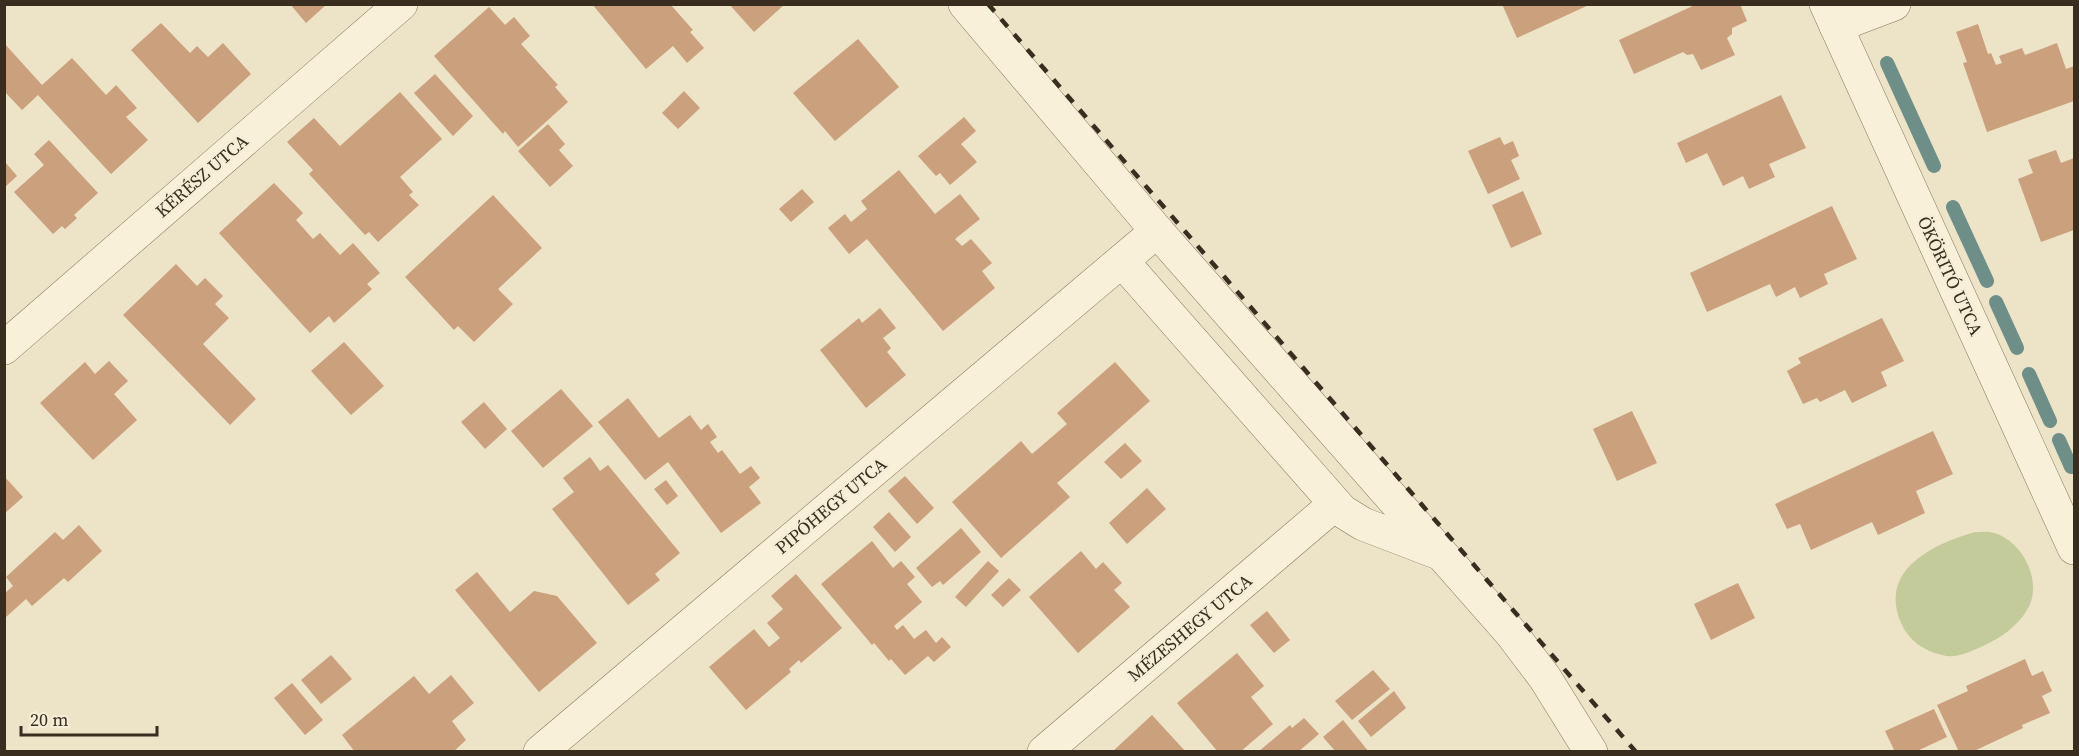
<svg xmlns="http://www.w3.org/2000/svg" width="2079" height="756" viewBox="0 0 2079 756" font-family="'Source Serif 4',serif">
<rect width="100%" height="100%" fill="#ede3c6"/>
<path fill="#c4cb9a" d="M1975,532C1981,532 1988,531 1994,533C2023,541 2044,583 2027,610C2017,627 1999,639 1981,647C1969,652 1956,659 1942,655C1924,651 1909,641 1901,623C1878,570 1933,544 1975,532Z"/>
<g fill="none" stroke-linecap="round" stroke-linejoin="round">
<g stroke="#6e8f88" stroke-width="14">
<polyline points="1887,63 1934,166"/>
<polyline points="1953,207 1987,281"/>
<polyline points="1996,302 2017,348"/>
<polyline points="2029,374 2050,421"/>
<polyline points="2059,440 2071,467"/>
</g>
</g>
<g fill="#caa07d">
<polygon points="290,4 327,4 306,23"/>
<polygon points="592,4 670,4 693,30 690,32 704,48 687,63 673,46 646,69"/>
<polygon points="729,4 785,4 754,32"/>
<polygon points="1502,4 1591,4 1517,38"/>
<polygon points="1697,4 1740,4 1747,21 1732,28 1732,34 1727,38 1735,55 1701,70 1693,54 1687,55 1683,52 1634,74 1619,40"/>
<polygon points="489,7 505,25 514,17 530,36 521,44 558,85 555,87 568,102 518,147 505,131 503,134 434,56"/>
<polygon points="161,23 190,53 197,46 208,57 223,43 251,74 198,123 131,50"/>
<polygon points="1978,24 1988,54 1991,53 1996,65 2002,63 1999,56 2022,48 2025,55 2057,43 2066,69 2074,66 2074,101 1987,132 1963,63 1967,62 1956,32"/>
<polygon points="858,39 899,87 835,141 793,93"/>
<polygon points="4,43 42,85 72,58 106,95 116,85 137,108 126,117 148,140 111,174 38,95 22,110 4,91"/>
<polygon points="435,74 473,116 453,136 414,93"/>
<polygon points="684,91 700,108 678,129 662,113"/>
<polygon points="400,92 442,139 400,177 413,192 409,195 419,205 378,242 369,232 365,235 309,174 313,170 287,142 314,118 340,146"/>
<polygon points="1781,95 1806,148 1769,164 1775,177 1749,189 1743,176 1723,186 1707,153 1686,163 1677,143"/>
<polygon points="964,117 976,131 961,144 977,162 950,185 940,173 936,176 918,156"/>
<polygon points="548,124 565,144 559,150 573,166 550,187 518,151"/>
<polygon points="1500,137 1504,145 1513,141 1519,156 1511,160 1520,179 1488,194 1468,151"/>
<polygon points="49,140 98,193 74,215 77,218 65,229 62,226 53,234 14,192 44,165 34,154"/>
<polygon points="2056,150 2061,163 2074,158 2074,230 2041,242 2018,179 2033,173 2028,160"/>
<polygon points="5,162 17,176 5,187"/>
<polygon points="899,170 935,214 960,194 980,219 955,239 962,246 971,239 992,263 982,271 995,288 943,331 867,239 849,254 828,228 845,214 851,222 867,209 861,201"/>
<polygon points="274,183 303,213 296,220 313,239 320,233 340,255 353,243 380,273 367,284 372,289 334,323 329,316 310,333 219,233"/>
<polygon points="802,189 814,202 791,222 779,209"/>
<polygon points="1523,191 1542,234 1511,248 1492,205"/>
<polygon points="493,195 542,248 498,289 513,304 474,342 458,326 454,330 405,277"/>
<polygon points="1832,206 1857,259 1824,274 1828,284 1800,298 1795,287 1776,297 1770,284 1707,312 1690,273"/>
<polygon points="176,264 197,286 205,278 223,296 215,304 229,318 203,344 256,399 230,425 123,315"/>
<polygon points="880,308 896,328 883,338 891,348 887,352 906,375 866,408 820,350 859,318 862,323"/>
<polygon points="1882,318 1904,361 1881,372 1887,386 1852,403 1845,390 1820,402 1817,398 1803,404 1787,371 1801,363 1798,358"/>
<polygon points="344,342 384,386 351,415 311,371"/>
<polygon points="109,361 128,381 114,394 137,420 93,460 40,403 85,362 95,374"/>
<polygon points="1115,362 1150,401 1057,483 1070,497 1001,558 952,502 1021,441 1032,454 1067,424 1057,413"/>
<polygon points="561,389 593,426 543,468 511,431"/>
<polygon points="628,398 659,438 690,415 701,430 708,424 717,437 710,442 718,453 722,450 740,474 751,466 760,478 749,487 761,503 721,533 668,462 645,480 598,422"/>
<polygon points="484,402 507,429 485,449 461,422"/>
<polygon points="1632,411 1657,463 1617,481 1593,429"/>
<polygon points="1933,431 1953,474 1916,491 1925,513 1878,535 1872,522 1811,550 1800,524 1787,529 1775,504"/>
<polygon points="1125,443 1142,461 1121,479 1104,462"/>
<polygon points="590,457 600,471 608,465 680,553 655,574 660,580 628,605 552,509 574,492 563,478"/>
<polygon points="4,476 23,497 4,514"/>
<polygon points="905,476 934,508 917,524 888,491"/>
<polygon points="666,480 678,496 667,505 654,489"/>
<polygon points="1147,488 1166,509 1127,544 1109,523"/>
<polygon points="889,512 911,537 895,552 873,527"/>
<polygon points="79,525 102,551 68,582 64,578 32,606 26,599 6,617 4,594 13,586 6,577 55,532 63,540"/>
<polygon points="961,528 981,552 943,585 940,581 932,587 916,568"/>
<polygon points="872,541 893,568 901,561 915,577 907,584 922,602 894,626 897,630 903,625 914,639 926,630 936,643 942,637 951,647 934,662 928,656 905,675 891,659 889,661 874,643 872,645 821,584"/>
<polygon points="1081,551 1096,569 1103,562 1122,583 1114,590 1130,607 1078,653 1029,597"/>
<polygon points="988,561 999,571 966,607 955,597"/>
<polygon points="477,572 510,612 534,591 557,596 597,643 539,692 455,590"/>
<polygon points="796,574 842,628 801,663 799,660 789,669 791,672 746,710 709,667 754,629 769,647 780,638 767,623 783,609 771,596"/>
<polygon points="1009,578 1021,590 1003,607 991,595"/>
<polygon points="1738,583 1755,618 1711,640 1694,604"/>
<polygon points="1267,611 1290,640 1274,653 1250,625"/>
<polygon points="1237,653 1264,686 1251,697 1273,724 1240,752 1218,752 1177,703"/>
<polygon points="331,655 352,679 321,704 301,680"/>
<polygon points="2025,659 2032,676 2043,671 2052,691 2042,696 2050,713 2022,725 2023,728 1972,752 1959,752 1937,705 1968,691 1966,686"/>
<polygon points="1373,670 1390,689 1352,720 1335,701"/>
<polygon points="451,675 474,703 452,721 466,740 453,752 355,752 342,735 414,676 429,694"/>
<polygon points="292,683 323,720 305,735 274,698"/>
<polygon points="1394,691 1406,708 1371,737 1358,721"/>
<polygon points="1934,709 1947,737 1915,752 1895,752 1885,731"/>
<polygon points="1152,715 1186,752 1112,752"/>
<polygon points="1304,718 1319,734 1298,752 1258,752 1290,725 1292,728"/>
<polygon points="1343,720 1369,752 1336,752 1323,737"/>
</g>
<g fill="none" stroke-linecap="round" stroke-linejoin="round">
<g stroke="#88755c" stroke-width="34">
<g id="street">
<polyline points="965,4 1157,231 1511,633 1545,678 1591,752"/>
<polyline points="1826,4 2074,548"/>
<polyline points="1836,26 1894,4"/>
<polyline points="1122,261 1342,511 1363,524 1436,552"/>
<polyline points="4,348 401,4"/>
<polyline points="540,752 1157,231"/>
<polyline points="1044,752 1335,504"/>
</g>
</g>
<use href="#street" stroke="#f8f0d9" stroke-width="33"/>
<polyline stroke="#392d20" stroke-width="4.5" stroke-dasharray="10 10" stroke-linecap="butt" points="988,4 1636,752"/>
</g>
<g text-anchor="middle" stroke-width="5" stroke-linejoin="round" paint-order="stroke">
<g font-size="18" fill="#392d20" stroke="#f5edd5">
<text transform="translate(202 176) rotate(-41)" y="6">KÉRÉSZ UTCA</text>
<text transform="translate(1950 276) rotate(65)" y="6">ÖKÖRITÓ UTCA</text>
<text transform="translate(831 506) rotate(-40)" y="6">PIPÓHEGY UTCA</text>
<text transform="translate(1190 628) rotate(-40)" y="6">MÉZESHEGY UTCA</text>
</g>
</g>
<rect width="2079" height="756" fill="none" stroke="#392d20" stroke-width="12"/>
<path d="M21 726v9h136v-9" fill="none" stroke="#392d20" stroke-width="3"/>
<text x="30" y="726" font-size="18" fill="#392d20" stroke="#f5edd5" stroke-width="4.5" paint-order="stroke">20 m</text>
</svg>
